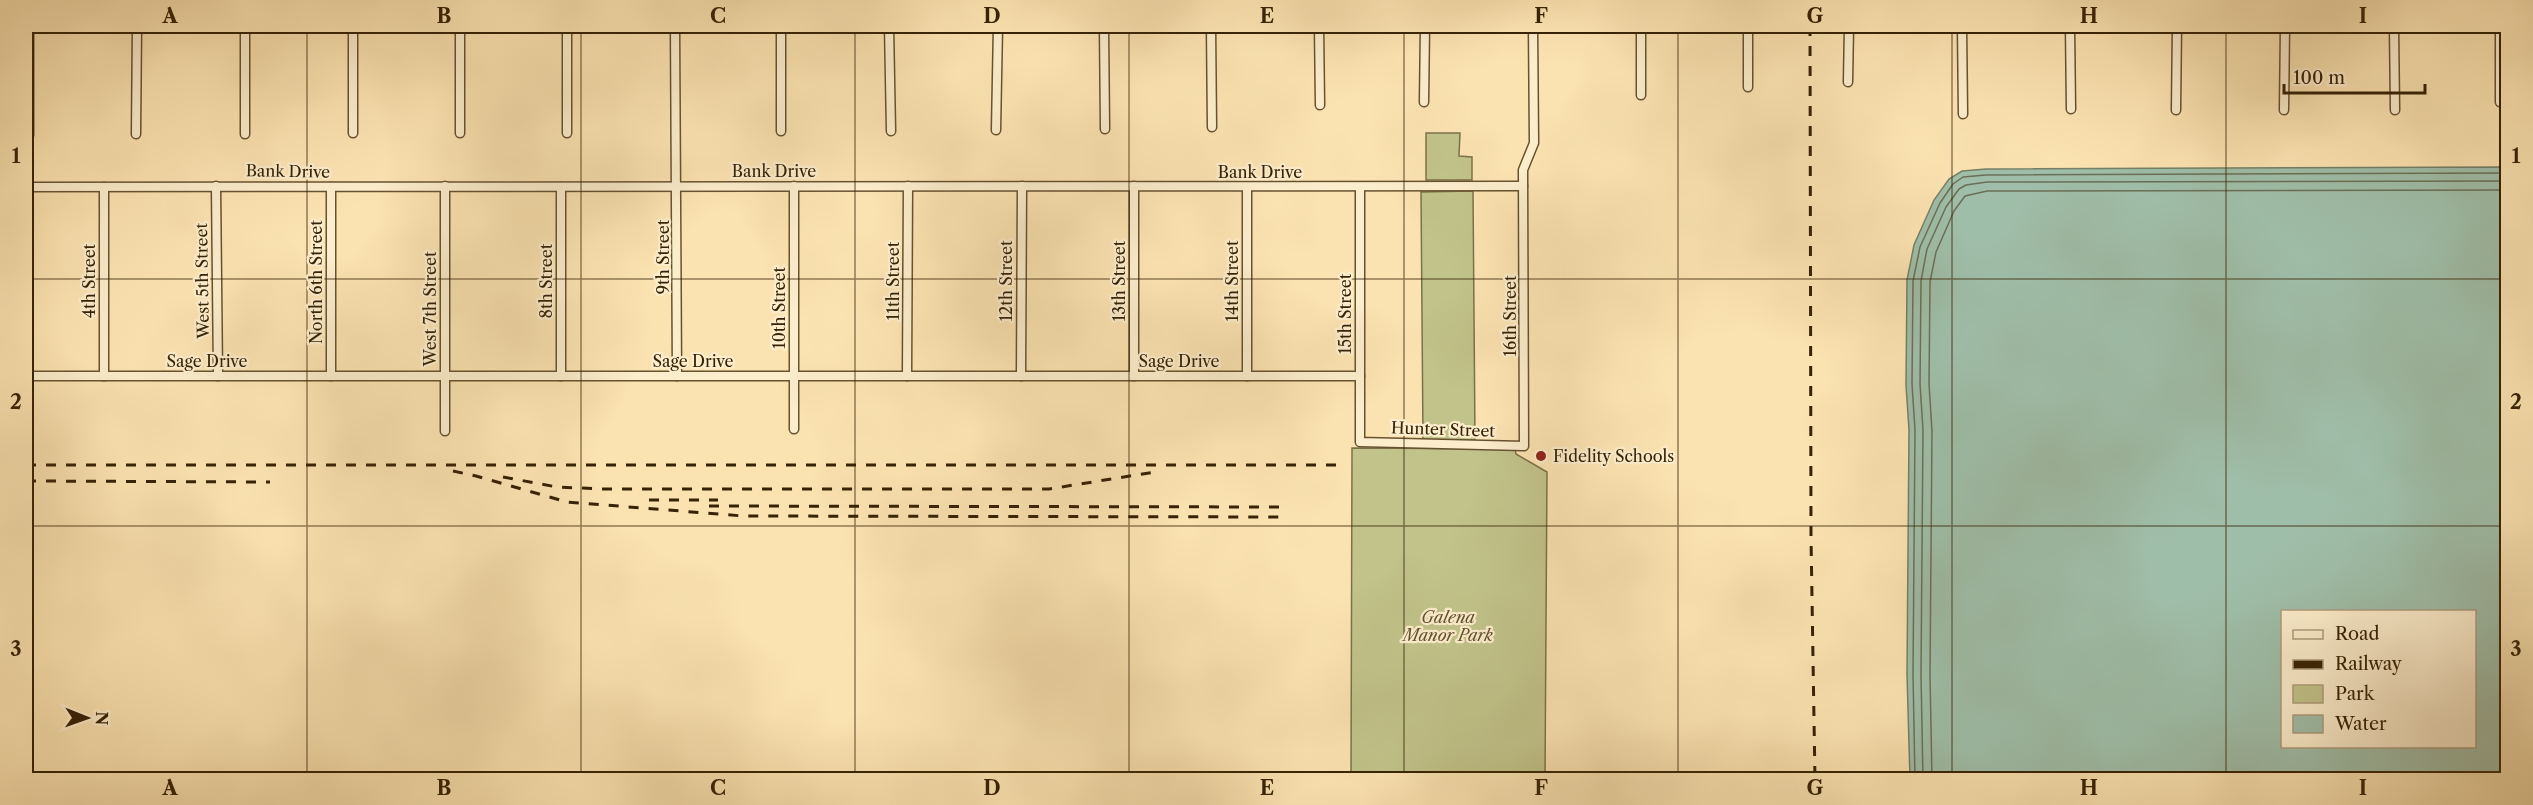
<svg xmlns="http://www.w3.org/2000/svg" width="2533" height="805" viewBox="0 0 2533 805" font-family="'Libre Caslon Text',serif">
<rect width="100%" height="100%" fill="#fbe3b1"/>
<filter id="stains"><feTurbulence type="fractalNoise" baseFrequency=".00333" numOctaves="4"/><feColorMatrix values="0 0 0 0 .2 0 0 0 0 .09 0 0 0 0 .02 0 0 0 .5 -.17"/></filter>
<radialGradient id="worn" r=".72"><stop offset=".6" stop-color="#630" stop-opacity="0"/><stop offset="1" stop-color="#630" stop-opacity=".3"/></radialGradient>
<g fill="#c1c38a" stroke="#7c7248" stroke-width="1.5">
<polygon points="1426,133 1460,133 1459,156 1472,157 1472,180 1426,180"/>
<polygon points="1473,191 1475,440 1423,441 1421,192"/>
<polygon points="1352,448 1515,449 1516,454 1547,472 1545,779 1351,779"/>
</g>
<path fill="#9fbea9" stroke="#758067" stroke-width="1.5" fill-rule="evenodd" d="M2507,167V779H1910L1907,674L1909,430L1906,385L1907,280L1914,245L1934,200L1949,179L1962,171L1986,169ZM2282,612H2474V746H2282Z"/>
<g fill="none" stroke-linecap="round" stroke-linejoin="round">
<g stroke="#6a7057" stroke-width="1.5">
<polyline points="1915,780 1913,674 1915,430 1912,384 1913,281 1920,247 1940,203 1953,184 1963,177 1986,175 2508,173"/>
<polyline points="1923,780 1921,674 1923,430 1920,384 1921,281 1927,249 1946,207 1959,189 1966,185 1987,182 2508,181"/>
<polyline points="1932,780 1930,674 1932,431 1929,384 1930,282 1936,252 1954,211 1965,196 1987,191 2508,190"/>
</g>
<g stroke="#675230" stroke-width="11">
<g id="minor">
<polyline points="245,26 245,134"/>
<polyline points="353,26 353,133"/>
<polyline points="567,26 567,133"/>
<polyline points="675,26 677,376"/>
<polyline points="781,26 781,131"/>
<polyline points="889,26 891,131"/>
<polyline points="1104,26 1105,129"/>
<polyline points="1211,26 1212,127"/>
<polyline points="1319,26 1320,105"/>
<polyline points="1641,26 1641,95"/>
<polyline points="1748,26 1748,87"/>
<polyline points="1962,26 1963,114"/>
<polyline points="2070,26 2071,109"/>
<polyline points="2394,26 2395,110"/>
<polyline points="2500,26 2500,102"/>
<polyline points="1848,82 1849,26"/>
<polyline points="1424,102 1425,26"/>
<polyline points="2176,110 2177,26"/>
<polyline points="2284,110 2285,26"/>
<polyline points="996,130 998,26"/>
<polyline points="460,133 460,26"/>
<polyline points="136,134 137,26"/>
<polyline points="29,135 29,26"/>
<polyline points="216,186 218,376"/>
<polyline points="1134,186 1134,376"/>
<polyline points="26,187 1523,186"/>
<polyline points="104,187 104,376"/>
<polyline points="1247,187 1247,376"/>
<polyline points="1360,187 1360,442 1524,446 1523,170 1534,143 1533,26"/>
<polyline points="26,376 1360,376"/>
<polyline points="331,376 331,187"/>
<polyline points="561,376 561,187"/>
<polyline points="907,376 908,186"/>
<polyline points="1021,376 1022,186"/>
<polyline points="794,429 794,186"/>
<polyline points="445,431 445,186"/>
</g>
</g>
<use href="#minor" stroke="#fcedcc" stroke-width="8"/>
<g stroke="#362205" stroke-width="3" stroke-dasharray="10 10" stroke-linecap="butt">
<polyline points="1810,26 1811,537 1815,780"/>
<polyline points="26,465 1342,465"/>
<polyline points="453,471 476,476 567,502 743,516 1288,517"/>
<polyline points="503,477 557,487 604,489 1049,489 1155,472"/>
<polyline points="26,481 270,482"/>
<polyline points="649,500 718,500"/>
<polyline points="709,506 1288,507"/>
</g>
</g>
<path fill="none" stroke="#362205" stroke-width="1.5" stroke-opacity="0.55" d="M307,26V780M581,26V780M855,26V780M1129,26V780M1404,26V780M1678,26V780M1952,26V780M2226,26V780M26,279H2508M26,526H2508"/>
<circle fill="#8f2418" stroke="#fcedcc" stroke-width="2" cx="1541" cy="456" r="6"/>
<g text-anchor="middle" stroke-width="4.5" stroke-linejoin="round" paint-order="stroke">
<g font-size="16" fill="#362205" stroke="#fcedcc">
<text transform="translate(288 171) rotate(1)" y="6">Bank Drive</text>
<text x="774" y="177">Bank Drive</text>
<text x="1260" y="178">Bank Drive</text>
<text transform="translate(663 257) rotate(-90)" y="6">9th Street</text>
<text transform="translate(89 281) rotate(-90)" y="6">4th Street</text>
<text transform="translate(202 281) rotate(-91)" y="6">West 5th Street</text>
<text transform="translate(546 281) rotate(-90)" y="6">8th Street</text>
<text transform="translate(893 281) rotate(-90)" y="6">11th Street</text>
<text transform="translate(1006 281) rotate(-90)" y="6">12th Street</text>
<text transform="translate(1119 281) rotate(-90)" y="6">13th Street</text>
<text transform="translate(1232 281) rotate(-90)" y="6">14th Street</text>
<text transform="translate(316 282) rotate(-90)" y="6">North 6th Street</text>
<text transform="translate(779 308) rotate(-90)" y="6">10th Street</text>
<text transform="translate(430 309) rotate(-90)" y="6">West 7th Street</text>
<text transform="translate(1345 314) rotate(-90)" y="6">15th Street</text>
<text transform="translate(1510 316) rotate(-90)" y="6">16th Street</text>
<text x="207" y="367">Sage Drive</text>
<text x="693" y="367">Sage Drive</text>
<text x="1179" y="367">Sage Drive</text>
<text transform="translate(1443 429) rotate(2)" y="6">Hunter Street</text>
</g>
<g font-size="16" fill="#362205" stroke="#fcedcc" text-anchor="start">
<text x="1553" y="462">Fidelity Schools</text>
</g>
<g font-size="16" font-style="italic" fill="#60522d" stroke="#fcedcc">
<text x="1448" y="623">Galena<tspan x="1448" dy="18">Manor Park</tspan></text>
</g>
</g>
<rect width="2533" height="805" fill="none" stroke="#fbe3b1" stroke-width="66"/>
<rect x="2281" y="610" width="195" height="138" fill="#fcedcc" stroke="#ad9c7c" stroke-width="1.5"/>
<rect x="2293" y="630" width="30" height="9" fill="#fcedcc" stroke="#ad9c7c" stroke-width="1.5"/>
<text x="2335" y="640" font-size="18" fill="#362205">Road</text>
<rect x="2293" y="660" width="30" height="9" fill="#362205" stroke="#ad9c7c" stroke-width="1.5"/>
<text x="2335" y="670" font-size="18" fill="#362205">Railway</text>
<rect x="2293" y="685" width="30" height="18" fill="#c1c38a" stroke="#ad9c7c" stroke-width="1.5"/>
<text x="2335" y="700" font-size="18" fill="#362205">Park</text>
<rect x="2293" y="715" width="30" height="18" fill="#9fbea9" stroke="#ad9c7c" stroke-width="1.5"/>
<text x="2335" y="730" font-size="18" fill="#362205">Water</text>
<g transform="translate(87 718) rotate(91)" stroke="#fcedcc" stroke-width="4.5" paint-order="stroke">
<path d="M0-4.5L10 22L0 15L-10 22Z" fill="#362205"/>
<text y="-9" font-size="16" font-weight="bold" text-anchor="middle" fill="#362205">N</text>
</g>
<path d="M2284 84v9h141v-9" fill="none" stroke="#362205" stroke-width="3"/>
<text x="2293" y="84" font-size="18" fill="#362205" stroke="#fcedcc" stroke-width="4.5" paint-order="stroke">100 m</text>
<rect x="33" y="33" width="2467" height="739" fill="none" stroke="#362205" stroke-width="2"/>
<g font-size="20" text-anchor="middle" font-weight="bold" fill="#362205">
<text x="170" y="23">A</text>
<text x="444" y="23">B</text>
<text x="718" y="23">C</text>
<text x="992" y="23">D</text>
<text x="1267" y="23">E</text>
<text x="1541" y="23">F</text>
<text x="1815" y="23">G</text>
<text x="2089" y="23">H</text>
<text x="2363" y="23">I</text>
<text x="16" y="163">1</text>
<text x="2516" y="163">1</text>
<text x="16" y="409">2</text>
<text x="2516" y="409">2</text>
<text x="16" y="656">3</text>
<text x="2516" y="656">3</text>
<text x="170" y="795">A</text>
<text x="444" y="795">B</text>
<text x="718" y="795">C</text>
<text x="992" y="795">D</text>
<text x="1267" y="795">E</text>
<text x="1541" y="795">F</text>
<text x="1815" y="795">G</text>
<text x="2089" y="795">H</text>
<text x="2363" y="795">I</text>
</g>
<rect width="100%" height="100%" filter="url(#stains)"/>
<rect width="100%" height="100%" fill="url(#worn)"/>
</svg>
